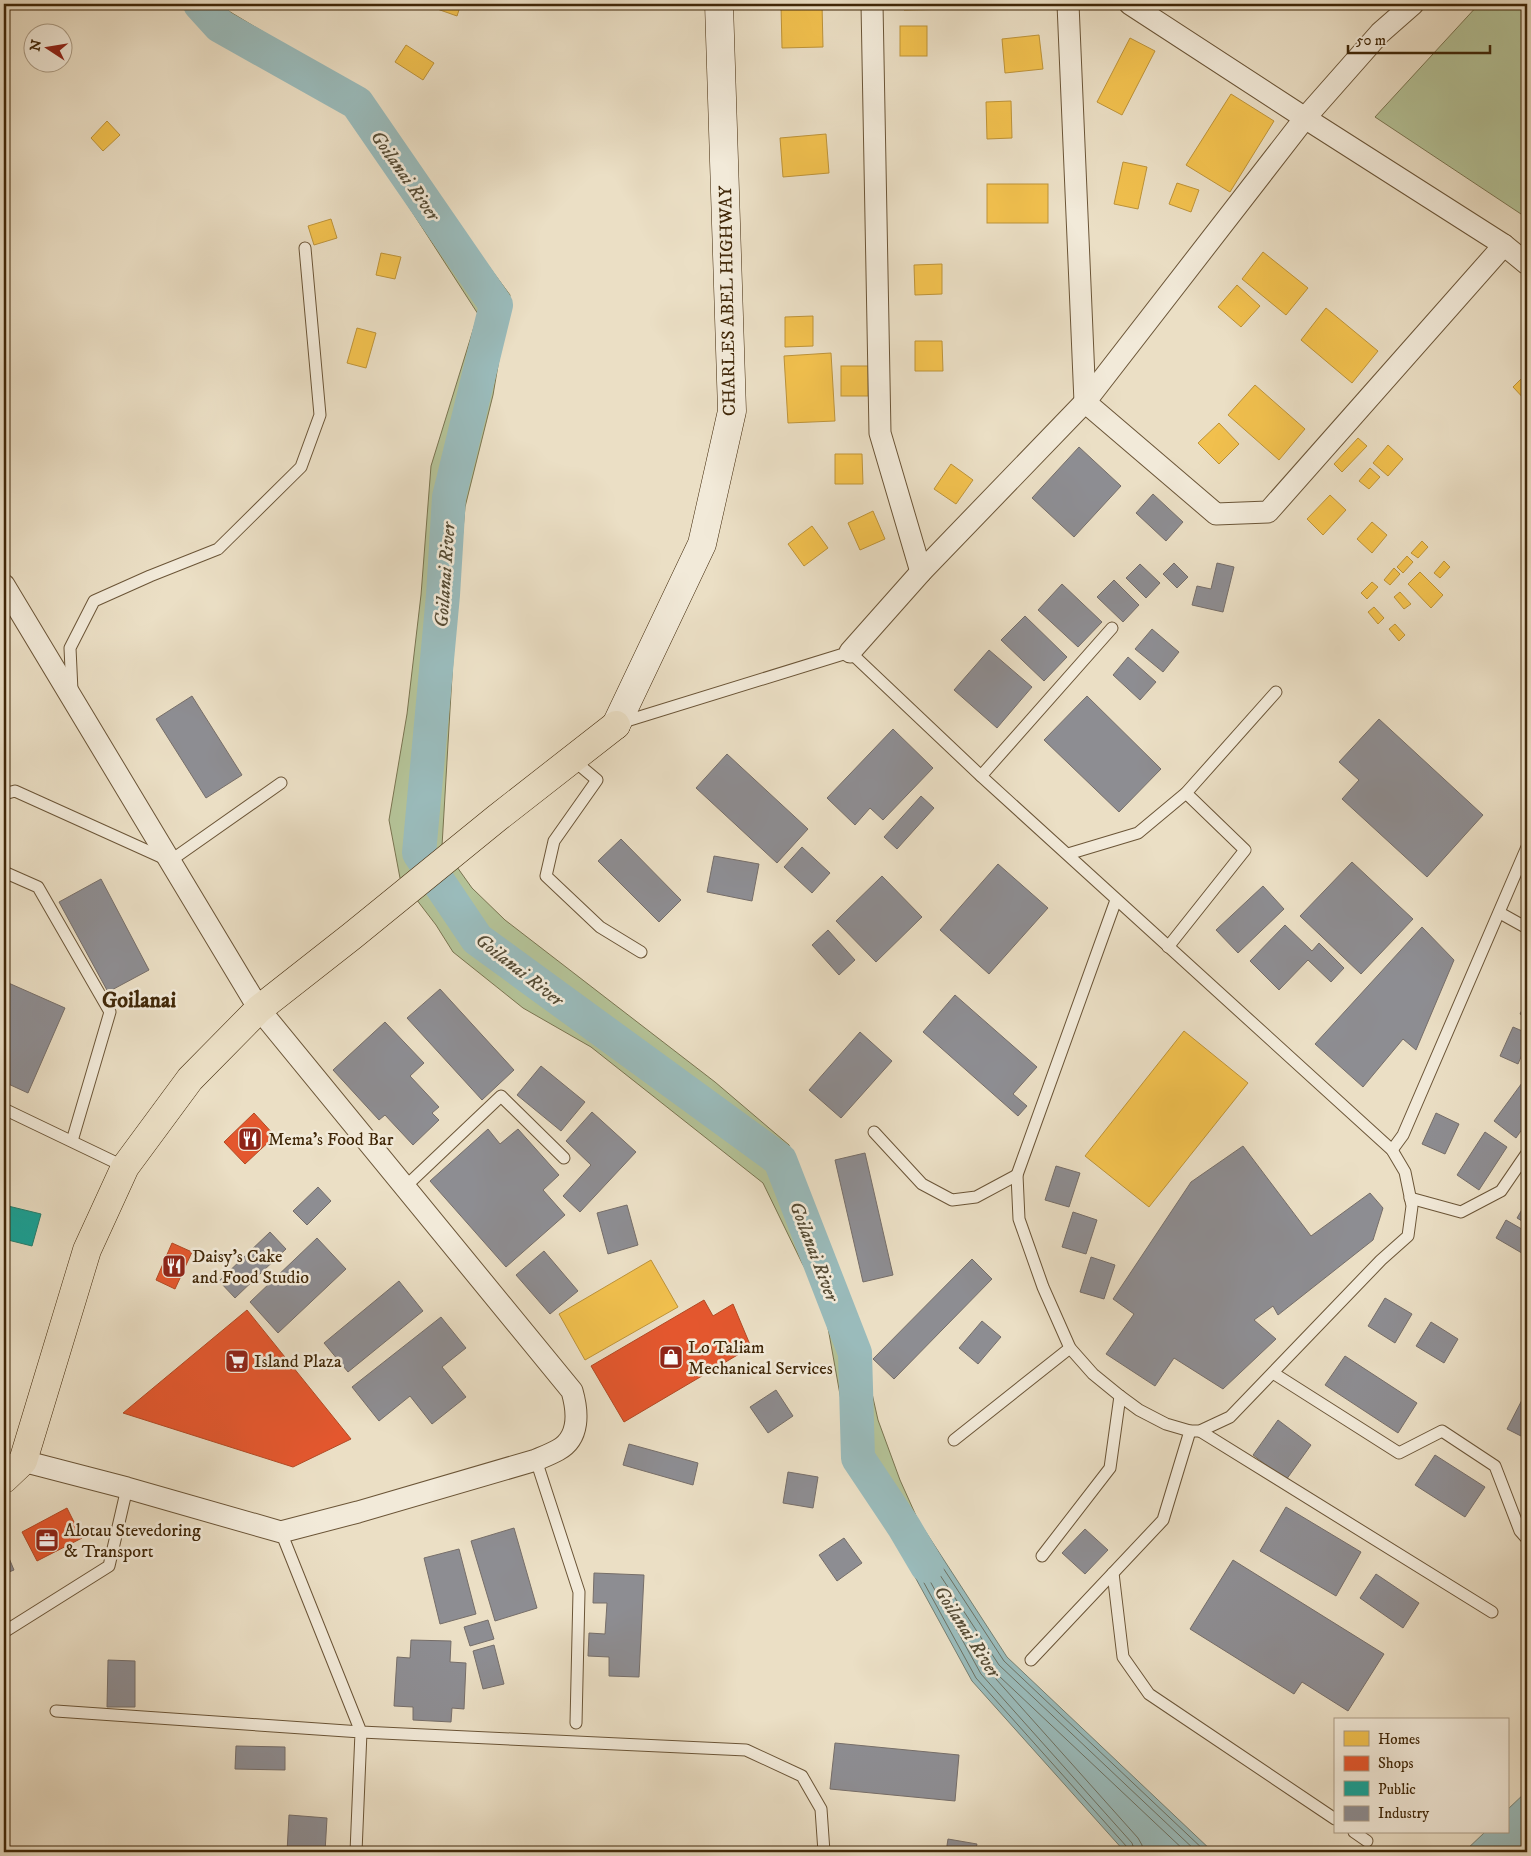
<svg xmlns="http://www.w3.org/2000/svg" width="1531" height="1856" viewBox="0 0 1531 1856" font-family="'IM FELL DW Pica',serif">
<rect width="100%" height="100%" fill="#ebdfc5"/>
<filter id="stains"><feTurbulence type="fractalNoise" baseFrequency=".004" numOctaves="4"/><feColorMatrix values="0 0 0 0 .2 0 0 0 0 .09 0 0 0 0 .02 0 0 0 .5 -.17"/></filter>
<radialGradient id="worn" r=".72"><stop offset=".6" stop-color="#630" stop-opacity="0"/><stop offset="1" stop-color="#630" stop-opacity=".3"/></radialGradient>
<g fill="#b4c297" stroke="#7a7450">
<polygon points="182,4 220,4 222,7 358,89 510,295 493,395 465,507 456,608 442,846 472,888 505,920 715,1082 789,1145 855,1318 878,1420 900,1480 918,1520 892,1535 883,1524 853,1467 823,1300 802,1263 763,1183 591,1047 523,1008 453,952 436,925 400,878 389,820 407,714 421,595 431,466 478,314 349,114 213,37"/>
<polygon points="1479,4 1527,4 1527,218 1375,117"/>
</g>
<g fill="#9abbbb" stroke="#768073">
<polygon points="918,1520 1007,1657 1213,1852 1125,1852 972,1681 892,1535"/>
<polygon points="1527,1791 1527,1852 1464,1852 1485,1832 1507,1832 1507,1810"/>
</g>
<g fill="#f2c14e" stroke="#bd9339">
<polygon points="423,4 461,4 457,16"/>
<polygon points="822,4 823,47 782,48 781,5"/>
<polygon points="904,4 959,4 960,9 904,10"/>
<rect x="900" y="26" width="27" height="30"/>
<polygon points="1039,35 1043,69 1005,73 1002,39"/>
<polygon points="1130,38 1155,51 1122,115 1097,102"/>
<polygon points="406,45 434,63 423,80 395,62"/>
<polygon points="1231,94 1274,121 1230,192 1186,165"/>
<polygon points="1011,101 1012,138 987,139 986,102"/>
<polygon points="107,121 120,135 103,151 91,138"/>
<polygon points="826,134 829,173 783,177 780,138"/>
<polygon points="1123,162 1147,167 1138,209 1114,204"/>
<polygon points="1177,183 1199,190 1191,212 1169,204"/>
<rect x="987" y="184" width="61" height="39"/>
<polygon points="331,219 337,238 314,245 308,226"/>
<polygon points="1263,252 1308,288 1286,315 1242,279"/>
<polygon points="381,253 401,257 395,279 376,275"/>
<polygon points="942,264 942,294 915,295 914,265"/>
<polygon points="1237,285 1260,306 1241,327 1218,307"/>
<polygon points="1326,308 1378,351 1352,383 1301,340"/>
<polygon points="813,316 813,346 785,347 785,317"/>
<polygon points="357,328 376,333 366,368 347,363"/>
<polygon points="915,341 942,341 943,371 915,371"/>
<polygon points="831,353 835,421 788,423 784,356"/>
<rect x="841" y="366" width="27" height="30"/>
<polygon points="1527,373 1527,402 1513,387"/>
<polygon points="1255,385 1305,429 1279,460 1228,415"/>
<polygon points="1219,423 1239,444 1219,464 1198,443"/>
<polygon points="1358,438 1367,446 1342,472 1334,464"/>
<polygon points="1388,445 1403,459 1388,476 1373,463"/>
<polygon points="835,454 862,454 863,484 835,484"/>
<polygon points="951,464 973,480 956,504 934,489"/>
<polygon points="1370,468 1380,477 1369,489 1359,481"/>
<polygon points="1330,495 1346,510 1323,535 1307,519"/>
<polygon points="873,511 885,539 860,550 848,523"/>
<polygon points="1372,522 1387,535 1372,553 1357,539"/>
<polygon points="812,526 828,548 804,566 788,544"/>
<polygon points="1422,541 1428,547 1418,558 1411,553"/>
<polygon points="1407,556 1413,562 1403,573 1397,567"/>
<polygon points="1444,561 1450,567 1440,578 1434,573"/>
<polygon points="1394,568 1400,574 1390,585 1384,580"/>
<polygon points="1420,572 1443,595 1431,608 1408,584"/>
<polygon points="1372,582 1378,587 1367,599 1361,593"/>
<polygon points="1400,592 1411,604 1404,609 1394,597"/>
<polygon points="1374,607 1384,618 1378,624 1368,612"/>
<polygon points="1395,624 1405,635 1399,641 1389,629"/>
<polygon points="1184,1031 1248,1083 1149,1207 1085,1156"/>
<polygon points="651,1260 678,1307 585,1360 559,1314"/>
</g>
<g fill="#e4572e" stroke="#b34923">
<polygon points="254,1113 275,1136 245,1164 224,1142"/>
<polygon points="172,1243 192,1252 175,1289 156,1280"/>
<polygon points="704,1300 713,1316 733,1304 751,1347 624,1422 591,1366"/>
<polygon points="247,1310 351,1439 293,1467 123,1413"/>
<polygon points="67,1508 82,1538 37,1561 22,1532"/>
</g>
<polygon fill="#17a398" stroke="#237e6d" points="4,1205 41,1214 32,1246 4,1239"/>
<g fill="#8d8d92" stroke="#766e69">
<polygon points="1079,447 1121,486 1074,537 1032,498"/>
<polygon points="1153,494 1183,522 1166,541 1136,513"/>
<polygon points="1174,563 1188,577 1177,588 1163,574"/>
<polygon points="1217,563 1234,567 1223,612 1192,605 1197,586 1211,589"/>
<polygon points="1140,564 1160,583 1146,598 1126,578"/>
<polygon points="1114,580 1139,605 1123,622 1097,597"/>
<polygon points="1062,584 1102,622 1078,647 1038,610"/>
<polygon points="1025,616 1067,657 1044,681 1001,640"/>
<polygon points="1152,629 1179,652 1163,672 1135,649"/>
<polygon points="989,650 1032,687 997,728 954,690"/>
<polygon points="1128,657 1156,682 1140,700 1113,675"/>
<polygon points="192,696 242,775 206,798 156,719"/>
<polygon points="1087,696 1161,769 1119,812 1044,740"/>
<polygon points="1379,719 1483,815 1427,877 1342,799 1359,780 1339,762"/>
<polygon points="893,729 933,768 883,820 870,808 855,825 827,798"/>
<polygon points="727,754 808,829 777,863 696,788"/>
<polygon points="921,796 934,808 897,849 884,837"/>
<polygon points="621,839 681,900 659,922 598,861"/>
<polygon points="802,847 830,873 812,893 784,867"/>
<polygon points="714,856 759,864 752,901 707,892"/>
<polygon points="1352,862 1413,919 1361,974 1300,916"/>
<polygon points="998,864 1048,908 989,974 940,930"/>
<polygon points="882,876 922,917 876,962 836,921"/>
<polygon points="101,879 149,970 108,992 59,902"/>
<polygon points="1263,886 1284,909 1238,953 1216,930"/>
<polygon points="1285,925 1312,951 1319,943 1344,968 1331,982 1308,960 1279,990 1250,961"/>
<polygon points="1422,927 1454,960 1416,1050 1403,1039 1363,1087 1315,1044"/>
<polygon points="828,930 855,960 839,975 812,945"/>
<polygon points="4,981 65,1008 28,1093 4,1082"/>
<polygon points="440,989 514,1070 482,1100 407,1018"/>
<polygon points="955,995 1037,1067 1013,1094 1027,1106 1018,1116 923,1032"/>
<polygon points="1527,1000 1527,1018 1520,1014"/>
<polygon points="385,1022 424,1063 410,1076 439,1107 432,1113 439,1120 413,1145 385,1115 379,1120 333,1070"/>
<polygon points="1513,1027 1527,1033 1527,1043 1518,1064 1500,1056"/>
<polygon points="860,1032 892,1061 841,1118 809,1090"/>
<polygon points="541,1066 585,1102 561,1131 517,1095"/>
<polygon points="1522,1083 1527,1087 1527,1122 1516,1138 1494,1121"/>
<polygon points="592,1112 636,1152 580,1212 563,1196 591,1165 566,1141"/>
<polygon points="1436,1113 1459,1124 1445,1154 1422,1144"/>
<polygon points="488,1129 500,1144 518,1129 559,1175 543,1190 565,1215 506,1267 430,1181"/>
<polygon points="1485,1132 1507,1147 1479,1190 1457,1175"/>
<polygon points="1243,1146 1311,1236 1370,1193 1383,1208 1373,1240 1278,1315 1273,1306 1254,1320 1276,1339 1223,1389 1174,1358 1155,1386 1106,1354 1134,1314 1113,1299 1191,1182"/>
<polygon points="865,1153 893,1275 863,1282 835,1160"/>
<polygon points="1056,1166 1080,1173 1069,1207 1045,1200"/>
<polygon points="318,1187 331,1201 307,1225 293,1211"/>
<polygon points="1527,1201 1527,1224 1517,1218"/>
<polygon points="627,1205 638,1245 608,1254 597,1213"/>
<polygon points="1073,1212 1097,1220 1086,1254 1062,1247"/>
<polygon points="1506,1220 1527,1232 1527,1256 1496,1238"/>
<polygon points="270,1232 286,1249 235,1298 219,1281"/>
<polygon points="317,1238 346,1269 278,1333 250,1302"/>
<polygon points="544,1251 578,1291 550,1314 516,1275"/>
<polygon points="1091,1257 1115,1265 1104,1299 1080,1292"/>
<polygon points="972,1259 992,1279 894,1379 873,1359"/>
<polygon points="399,1281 423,1311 348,1372 324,1343"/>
<polygon points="1385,1298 1412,1314 1395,1343 1368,1326"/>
<polygon points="441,1317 466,1348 442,1367 466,1397 432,1424 410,1396 379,1421 352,1387"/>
<polygon points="982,1321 1001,1337 978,1364 959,1348"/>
<polygon points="1431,1322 1458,1339 1444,1363 1416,1346"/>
<polygon points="1345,1356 1417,1403 1398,1433 1325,1385"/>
<polygon points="776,1390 793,1416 768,1433 750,1407"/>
<polygon points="1524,1396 1527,1397 1527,1439 1507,1429"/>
<polygon points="1278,1420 1311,1445 1286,1480 1253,1455"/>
<polygon points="629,1444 698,1463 693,1485 623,1465"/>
<polygon points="1435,1455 1485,1487 1465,1517 1415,1485"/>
<polygon points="788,1472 818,1477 813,1508 783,1503"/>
<polygon points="1286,1507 1361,1552 1336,1596 1260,1551"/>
<polygon points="514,1528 537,1608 495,1621 471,1541"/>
<polygon points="1085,1529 1108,1550 1085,1574 1062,1553"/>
<polygon points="844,1538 862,1563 837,1581 819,1555"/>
<polygon points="459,1549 476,1614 440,1624 424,1558"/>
<polygon points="4,1551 6,1551 14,1570 4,1574"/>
<polygon points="1233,1560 1384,1654 1348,1711 1302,1682 1294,1694 1190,1629"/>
<polygon points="594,1573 644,1575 639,1677 609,1676 609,1657 588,1656 589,1633 605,1634 607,1603 593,1603"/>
<polygon points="1376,1574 1419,1603 1403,1628 1360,1598"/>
<polygon points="488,1620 494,1639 470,1646 464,1627"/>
<polygon points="411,1640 451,1641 450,1662 466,1663 464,1709 452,1708 451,1722 413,1720 413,1707 394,1706 397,1657 410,1658"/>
<polygon points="494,1645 504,1684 483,1689 473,1651"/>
<polygon points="108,1660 135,1661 135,1707 107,1707"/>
<polygon points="835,1743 959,1755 955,1801 830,1789"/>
<polygon points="236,1746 285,1747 285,1770 235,1769"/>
<polygon points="289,1815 327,1818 325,1852 287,1852"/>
<polygon points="948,1839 977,1844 975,1852 946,1852"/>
</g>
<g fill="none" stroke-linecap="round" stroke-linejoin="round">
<g stroke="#6d7162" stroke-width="1">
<polyline points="1129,1852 1127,1847 976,1678 900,1539 901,1536 914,1528 917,1528 1004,1661 1206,1852"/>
<polyline points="1135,1852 1132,1843 981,1674 908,1541 909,1538 913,1536 915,1537 999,1665 1197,1852"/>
<polyline points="1143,1852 1142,1845 1138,1838 996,1679 996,1676 999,1676 1186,1852"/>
</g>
<polyline stroke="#9abbbb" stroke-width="34" points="200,4 220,26 357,103 496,305 449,497 443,595 419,853 477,939 780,1160 855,1353 858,1458 904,1527 927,1566"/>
<g stroke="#6b5537" stroke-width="13">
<g id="service">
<polyline points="72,691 70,648 94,601 150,576 218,549 301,467 320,415 305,248"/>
<polyline points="620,723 850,652 981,776 1392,1150 1405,1172 1412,1206 1408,1236 1381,1260 1230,1417 1200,1431 1190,1431 1166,1424 1139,1410 1120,1396 1093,1374 1070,1348 1043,1287 1019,1219 1017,1175 1116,900"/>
<polyline points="572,759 597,780 554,841 546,876 600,927 641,952"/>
<polyline points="981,776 1112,628"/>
<polyline points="4,794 15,791 170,861 281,783"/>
<polyline points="1068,854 1138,833 1186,793 1276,692"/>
<polyline points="4,872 38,887 110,1012 72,1141"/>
<polyline points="1500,913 1527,928"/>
<polyline points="1168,947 1245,850 1186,793"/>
<polyline points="4,1109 125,1167"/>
<polyline points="874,1132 922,1184 952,1200 976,1197 1017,1175"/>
<polyline points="1392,1150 1403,1135 1527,847"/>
<polyline points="405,1187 501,1096 564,1158"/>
<polyline points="1410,1198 1461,1212 1501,1191 1527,1153"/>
<polyline points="1273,1373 1399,1453 1442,1431 1495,1466 1520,1531 1527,1539"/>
<polyline points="1200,1431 1492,1612"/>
<polyline points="954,1440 1070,1348"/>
<polyline points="536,1460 579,1592 576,1723"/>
<polyline points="281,1532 361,1732 746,1750 802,1776 821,1809 824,1852"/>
<polyline points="1042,1556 1110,1468 1120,1396"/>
<polyline points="1113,1573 1123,1657 1149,1694 1335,1819"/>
<polyline points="4,1632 109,1566 127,1488"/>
<polyline points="1031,1660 1163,1520 1190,1431"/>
<polyline points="56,1711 361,1732 356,1852"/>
<polyline points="1354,1832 1367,1841"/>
</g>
</g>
<g stroke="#6b5537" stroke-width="23">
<g id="minor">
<polyline points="872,4 880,433 921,572"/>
<polyline points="1068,4 1085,402 1216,514 1268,512 1504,245 1305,118 1130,4"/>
<polyline points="1504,245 1527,264"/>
<path d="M4,585L259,1009L572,1391C578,1412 580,1438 558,1450C551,1454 543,1457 536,1460L358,1512L281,1532L127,1488L23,1461"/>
<polyline points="850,652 921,572 1085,402 1305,118 1380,33 1413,4"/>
</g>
</g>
<g stroke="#402708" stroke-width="29">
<polyline id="secondary" points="616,725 702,544 732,411 719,4"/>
</g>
<g stroke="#402708" stroke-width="29">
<polyline id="primary" points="4,1479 23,1461 87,1250 125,1167 190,1079 259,1009 352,936 497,818 616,725"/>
</g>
<use href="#service" stroke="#f2ead9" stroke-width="11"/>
<use href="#minor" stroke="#f2ead9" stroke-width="21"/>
<use href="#secondary" stroke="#f2ead9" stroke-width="28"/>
<use href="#primary" stroke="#ebdfc5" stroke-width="28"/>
</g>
<defs>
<g id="restaurant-square" transform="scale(1.25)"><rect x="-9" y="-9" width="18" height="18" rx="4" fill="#8f2418" stroke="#f2ead9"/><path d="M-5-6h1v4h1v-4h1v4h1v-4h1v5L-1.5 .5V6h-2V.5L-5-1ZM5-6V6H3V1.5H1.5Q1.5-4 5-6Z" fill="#fff"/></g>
<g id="shop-square" transform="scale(1.25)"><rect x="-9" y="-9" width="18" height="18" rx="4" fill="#8f2418" stroke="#f2ead9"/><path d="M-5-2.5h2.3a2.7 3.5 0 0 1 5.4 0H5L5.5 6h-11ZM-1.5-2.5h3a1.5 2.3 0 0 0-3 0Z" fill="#fff"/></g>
<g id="supermarket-square" transform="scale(1.25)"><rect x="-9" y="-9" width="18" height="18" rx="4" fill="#8f2418" stroke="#f2ead9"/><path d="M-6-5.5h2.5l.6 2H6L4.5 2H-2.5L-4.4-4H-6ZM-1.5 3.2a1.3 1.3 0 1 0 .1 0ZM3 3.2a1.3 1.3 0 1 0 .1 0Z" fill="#fff"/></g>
<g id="office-square" transform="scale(1.25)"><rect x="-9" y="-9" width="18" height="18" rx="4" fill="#8f2418" stroke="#f2ead9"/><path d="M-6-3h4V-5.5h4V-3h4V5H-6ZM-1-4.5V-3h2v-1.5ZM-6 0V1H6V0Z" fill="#fff"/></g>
</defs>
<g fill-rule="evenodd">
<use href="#restaurant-square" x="250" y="1139"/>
<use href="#restaurant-square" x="174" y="1266"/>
<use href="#shop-square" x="671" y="1357"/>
<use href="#supermarket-square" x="237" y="1361"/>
<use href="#office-square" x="47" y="1540"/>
</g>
<g text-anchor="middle" stroke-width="5" stroke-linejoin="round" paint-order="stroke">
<g font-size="18" fill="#402708" stroke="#f2ead9">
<text transform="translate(727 301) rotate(-91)" y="6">CHARLES ABEL HIGHWAY</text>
</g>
<g font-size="18" fill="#402708" stroke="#f2ead9" text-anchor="start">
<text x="268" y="1145">Mema's Food Bar</text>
<text x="192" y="1262">Daisy's Cake<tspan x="192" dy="21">and Food Studio</tspan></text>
<text x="688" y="1353">Lo Taliam<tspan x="688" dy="21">Mechanical Services</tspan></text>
<text x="254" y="1367">Island Plaza</text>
<text x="64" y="1536">Alotau Stevedoring<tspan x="64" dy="21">&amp; Transport</tspan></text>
</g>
<g font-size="19" font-style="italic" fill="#564c35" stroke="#f2ead9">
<text transform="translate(406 175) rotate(55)" y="7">Goilanai River</text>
<text transform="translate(444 575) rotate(-86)" y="7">Goilanai River</text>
<text transform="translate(520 969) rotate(38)" y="7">Goilanai River</text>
<text transform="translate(815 1251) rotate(69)" y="7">Goilanai River</text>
<text transform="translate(968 1631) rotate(57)" y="7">Goilanai River</text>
</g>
<g font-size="22" font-weight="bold" fill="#402708" stroke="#f2ead9">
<text x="139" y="1007">Goilanai</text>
</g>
</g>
<rect width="1531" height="1856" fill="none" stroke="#ebdfc5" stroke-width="20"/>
<rect x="5" y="5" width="1521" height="1846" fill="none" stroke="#402708" stroke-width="2.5"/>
<rect x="10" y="10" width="1511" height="1836" fill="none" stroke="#402708"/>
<rect x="1334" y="1718" width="175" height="115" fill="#f2ead9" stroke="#ab9c85"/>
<rect x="1344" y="1731" width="25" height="15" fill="#f2c14e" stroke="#ab9c85"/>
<text x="1378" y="1744" font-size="15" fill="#402708">Homes</text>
<rect x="1344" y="1756" width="25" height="15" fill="#e4572e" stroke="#ab9c85"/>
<text x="1378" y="1768" font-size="15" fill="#402708">Shops</text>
<rect x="1344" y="1781" width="25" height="15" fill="#17a398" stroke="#ab9c85"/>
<text x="1378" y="1794" font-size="15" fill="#402708">Public</text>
<rect x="1344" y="1806" width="25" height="15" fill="#8d8d92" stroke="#ab9c85"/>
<text x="1378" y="1818" font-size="15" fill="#402708">Industry</text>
<g transform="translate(48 48) rotate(282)"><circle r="24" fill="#f2ead9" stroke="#ab9c85"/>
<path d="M0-4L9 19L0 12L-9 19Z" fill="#8f2418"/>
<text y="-8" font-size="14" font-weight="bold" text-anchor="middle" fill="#402708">N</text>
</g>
<path d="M1348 45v8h142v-8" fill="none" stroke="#402708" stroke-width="2.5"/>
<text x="1356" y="45" font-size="15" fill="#402708" stroke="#f2ead9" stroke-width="4" paint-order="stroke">50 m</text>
<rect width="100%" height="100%" filter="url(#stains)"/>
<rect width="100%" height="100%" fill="url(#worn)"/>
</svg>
